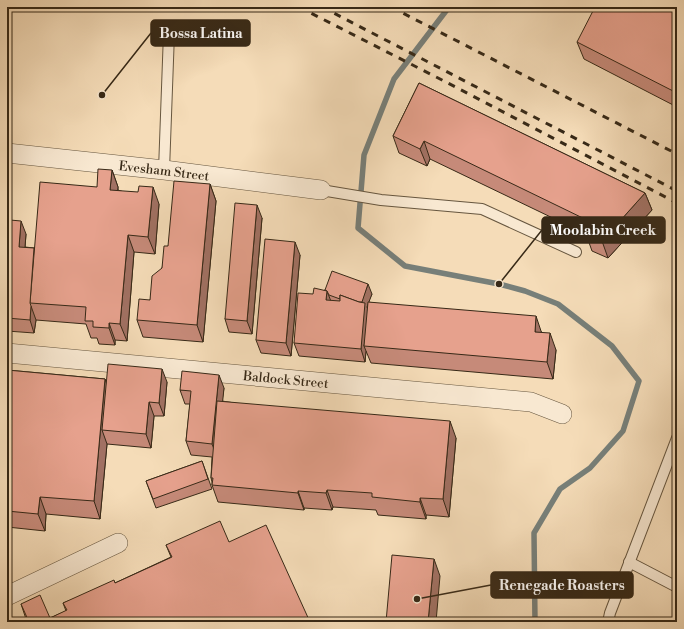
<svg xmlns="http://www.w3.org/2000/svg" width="684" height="629" viewBox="0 0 684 629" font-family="'Libre Bodoni',serif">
<rect width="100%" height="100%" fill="#f5dcb8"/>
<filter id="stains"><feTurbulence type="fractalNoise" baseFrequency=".005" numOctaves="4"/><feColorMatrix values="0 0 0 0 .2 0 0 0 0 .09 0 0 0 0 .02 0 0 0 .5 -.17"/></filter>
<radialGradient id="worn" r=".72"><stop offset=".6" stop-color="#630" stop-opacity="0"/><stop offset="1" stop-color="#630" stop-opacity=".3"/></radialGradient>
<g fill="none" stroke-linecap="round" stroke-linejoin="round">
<polyline stroke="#777f79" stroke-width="5.5" points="449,7 394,79 364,155 358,228 405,266 499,284 525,291 558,304 612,346 639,381 623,431 590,468 560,489 534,533 535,622"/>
<g stroke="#66563f" stroke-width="12">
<g id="service">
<polyline points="164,170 169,33"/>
<polyline points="321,190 381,200 482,209 576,252"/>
<polyline points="629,562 677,587"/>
<polyline points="608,622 610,613 677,438"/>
</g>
</g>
<g stroke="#66563f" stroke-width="20">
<g id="minor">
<path id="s1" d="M7,153L164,170L321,190"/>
<path id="s2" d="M7,353L531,402L562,414"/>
<polyline points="7,596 118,543"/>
</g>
</g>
<use href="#service" stroke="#f8e8d1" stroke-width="10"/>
<use href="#minor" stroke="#f8e8d1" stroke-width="19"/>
<g stroke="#372917" stroke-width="3" stroke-dasharray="7 7" stroke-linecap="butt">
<polyline points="299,7 442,80 677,203"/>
<polyline points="322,7 677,191"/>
<polyline points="391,7 677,154"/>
</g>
</g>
<g fill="#c68a79" stroke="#372917" fill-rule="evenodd">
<polygon points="677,12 677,107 584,59 577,42"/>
<polygon points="419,83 645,193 652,210 608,258 592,251 586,234 430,159 427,166 399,153 393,136"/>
<polygon points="112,170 118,187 118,190 159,204 155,254 134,252 127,341 115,340 115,345 99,344 97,338 91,338 86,324 36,320 34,333 7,331 7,246 8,246 26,234 25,247 34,248 97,187"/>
<polygon points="210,184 216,201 203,342 143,337 137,320 150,300 162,268 168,246"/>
<polygon points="262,218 252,334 229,332 225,319"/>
<polygon points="300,255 291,356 261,353 256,340"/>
<path d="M325,290L372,294L368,302L542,332L556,350L553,379L371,363L366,351L365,362L299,356L294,343L313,294ZM368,302V310L367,307Z"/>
<polygon points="7,370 105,379 106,382 167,382 164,416 154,416 151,448 107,444 100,519 46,514 45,531 7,527"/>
<polygon points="224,388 222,401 456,438 449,517 426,515 426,519 378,515 376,510 333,507 332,510 304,508 304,510 218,502 212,485 212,482 211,478 212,457 191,455 186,441 190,404 185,404 180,390"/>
<polygon points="202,461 212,489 156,508 146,481"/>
<polygon points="229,542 310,622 27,622 21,604 50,618 66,611 63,603 115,583 171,557 166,545"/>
</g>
<g fill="#a17163" stroke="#372917">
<polygon points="424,141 430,159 427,166 420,149"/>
<polygon points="112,170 118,187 116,207 110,190"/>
<polygon points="210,184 216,201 203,342 197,325"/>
<polygon points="153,187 159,204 155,254 148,237"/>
<polygon points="645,193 652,210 608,258 602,241"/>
<polygon points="257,205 262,218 252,334 247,321"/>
<polygon points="21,221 26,234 24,260 19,247"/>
<polygon points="128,235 134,252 127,341 120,324"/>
<polygon points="295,242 300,255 291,356 286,343"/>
<polygon points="368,284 372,294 367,307 370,316 364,346 366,351 365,362 361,349 360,306"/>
<polygon points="327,291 332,304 326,300"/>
<polygon points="31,306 36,320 34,333 30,320"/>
<polygon points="536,316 542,334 535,332"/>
<polygon points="109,323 115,340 115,345 109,328"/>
<polygon points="550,333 556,350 553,379 547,362"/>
<polygon points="162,369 167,382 164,416 159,403"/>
<polygon points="219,375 224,388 217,457 212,444"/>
<polygon points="105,379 111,396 102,430 107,444 100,519 94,501"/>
<polygon points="149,402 154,416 151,448 146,434"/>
<polygon points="450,421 456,438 449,517 443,499"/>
<polygon points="327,490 333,507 332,510 326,493"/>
<polygon points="298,491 304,508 304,510 298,493"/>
<polygon points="40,497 46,514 45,531 38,514"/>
<polygon points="420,498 426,515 426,519 420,502"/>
<polygon points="434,559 440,576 436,622 428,622"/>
</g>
<g fill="#e6a18d" stroke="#372917">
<polygon points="595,7 667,7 677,12 677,93 577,42"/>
<polygon points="419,83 645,193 602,241 586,233 591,222 424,141 420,149 393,136"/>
<polygon points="98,169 112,170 110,190 138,192 139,186 153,187 148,237 128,235 120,324 109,323 109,328 93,327 93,321 85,321 86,307 30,303 40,182 97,187"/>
<polygon points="174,181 210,184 197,325 137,320 139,299 150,300 152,276 162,268 164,246 168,246"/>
<polygon points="235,203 257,205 247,321 225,319"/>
<polygon points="10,220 21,221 19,247 34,248 30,303 31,306 30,320 7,318 7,246 8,246"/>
<polygon points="265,239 295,242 286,343 256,340"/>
<polygon points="332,271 368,284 362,302 359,302 340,295 340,299 329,295 327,291 325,290"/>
<polygon points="314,288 327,291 326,300 340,301 340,295 359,302 365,303 361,349 294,343 298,293 313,294"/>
<polygon points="368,302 536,316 535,332 550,333 547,362 364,346"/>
<polygon points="108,364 162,369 159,403 149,402 146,434 102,430"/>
<polygon points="7,370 105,379 94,501 40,497 38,514 7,511"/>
<polygon points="182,371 219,375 212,444 186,441 191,391 180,390"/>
<polygon points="217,401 450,421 443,499 420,498 420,502 372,497 372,493 327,490 326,493 298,491 298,493 212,485 213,478 211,478"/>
<polygon points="202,461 208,479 153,499 146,481"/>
<polygon points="220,521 229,542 266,525 310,622 29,622 21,604 40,595 50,618 67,610 63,603 114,580 115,583 172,557 166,545"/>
<polygon points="392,555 434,559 428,622 386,622"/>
</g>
<g text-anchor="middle" stroke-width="3" stroke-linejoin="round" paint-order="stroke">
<g font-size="13" fill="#372917" stroke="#f8e8d1">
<text dy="5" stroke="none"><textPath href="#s1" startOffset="158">Evesham Street</textPath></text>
<text dy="5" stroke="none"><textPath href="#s2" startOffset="280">Baldock Street</textPath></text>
</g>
</g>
<path fill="none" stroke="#372917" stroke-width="1.5" d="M102 95L151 33M499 284L542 230M417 599L491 585"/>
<g fill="#372917" stroke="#f8e8d1" stroke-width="1.5">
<circle cx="102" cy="95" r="4"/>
<circle cx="499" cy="284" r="4"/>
<circle cx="417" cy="599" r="4"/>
</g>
<g fill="#372917" stroke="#372917" stroke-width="1.5">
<rect x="151" y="20" width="99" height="26" rx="4"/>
<rect x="542" y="217" width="123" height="26" rx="4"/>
<rect x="491" y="572" width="142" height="26" rx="4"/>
</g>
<g font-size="14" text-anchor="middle" font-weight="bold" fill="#fff">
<text x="201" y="38">Bossa Latina</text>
<text x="603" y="235">Moolabin Creek</text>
<text x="562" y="590">Renegade Roasters</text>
</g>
<rect width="684" height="629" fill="none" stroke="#f5dcb8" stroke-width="24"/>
<rect x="8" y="8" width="668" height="613" fill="none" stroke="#372917" stroke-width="2"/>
<rect x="12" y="12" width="660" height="605" fill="none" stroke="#372917"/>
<rect width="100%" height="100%" filter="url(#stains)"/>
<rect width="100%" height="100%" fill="url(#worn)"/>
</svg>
